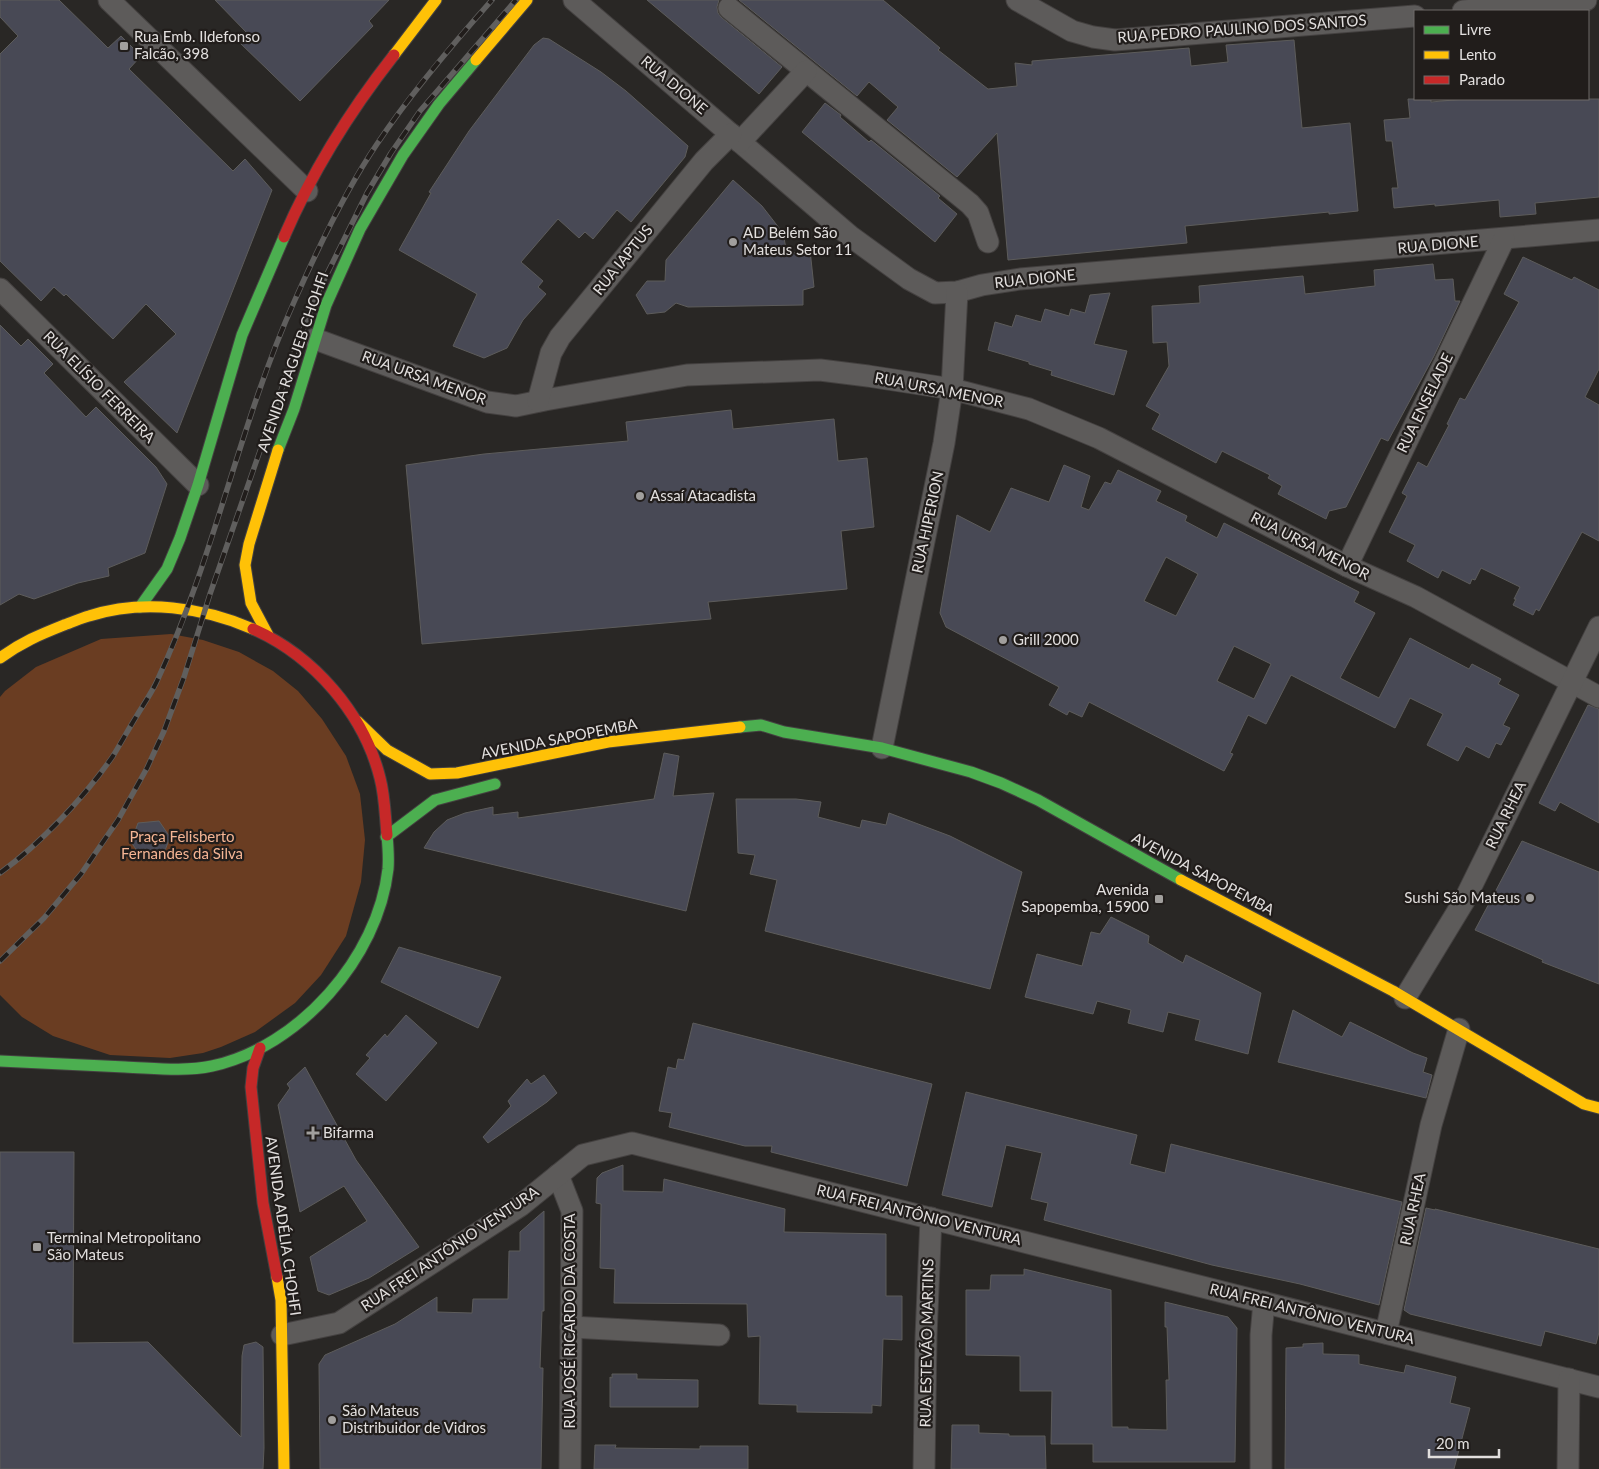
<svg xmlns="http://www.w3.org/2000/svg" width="1599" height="1469" viewBox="0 0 1599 1469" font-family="Lato,sans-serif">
<rect width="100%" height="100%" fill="#292725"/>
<polygon fill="#6a3d22" points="171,634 203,640 239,652 273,671 298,691 322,719 346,756 360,794 365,840 361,882 346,936 321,975 295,1003 255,1032 221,1047 203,1053 170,1058 110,1055 53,1036 22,1017 0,995 0,697 5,691 36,667 101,639"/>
<g fill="#484955" stroke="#5d5c5b" fill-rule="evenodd">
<polygon points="0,0 59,0 108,48 121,36 141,56 129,69 233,171 245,159 272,190 177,433 124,382 176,334 146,304 113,339 66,294 64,296 54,287 41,301 0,261 0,54 18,36 0,17"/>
<polygon points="215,0 389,0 369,21 373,26 300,101 239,42 247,33"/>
<polygon points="647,0 719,0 717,7 718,13 721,17 782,67 759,94"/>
<polygon points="739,0 883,0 940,48 938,50 988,89 1017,86 1015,63 1032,65 1032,61 1189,48 1191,66 1228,62 1226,45 1294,40 1302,128 1350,123 1358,211 1329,214 1329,212 1185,226 1187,243 1008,260 997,133 957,177 887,120 898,107 869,82 857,96"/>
<polygon points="543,38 549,39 601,72 626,91 688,146 685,157 631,222 617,210 593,239 585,232 579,238 558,219 521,262 543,281 538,287 546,294 523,320 507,348 484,358 453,346 477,294 399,250 431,193 429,192 469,131 534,45"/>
<polygon points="1408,99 1431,99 1431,102 1465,99 1599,99 1599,197 1535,203 1536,214 1500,217 1499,200 1435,206 1435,204 1394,208 1392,188 1398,188 1392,141 1386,141 1384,120 1410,118"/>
<polygon points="825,103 841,115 840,117 869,142 871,140 940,196 938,198 957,214 935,242 802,132"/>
<polygon points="733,180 762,206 783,233 787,254 810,250 814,287 803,290 803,305 688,307 676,303 665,312 647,314 636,295 647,281 665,281 666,260"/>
<polygon points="1523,257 1572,280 1574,277 1599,290 1599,369 1585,397 1599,405 1599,541 1582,532 1539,611 1536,609 1533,615 1513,605 1516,599 1514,599 1520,587 1481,568 1475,580 1472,579 1470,584 1442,570 1438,578 1407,561 1415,545 1389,532 1407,496 1402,493 1418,462 1427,467 1449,425 1447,424 1460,398 1465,400 1519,302 1504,294"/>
<polygon points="1433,264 1435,280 1453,279 1455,301 1460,301 1434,356 1388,441 1381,438 1346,507 1329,511 1326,519 1278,494 1282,486 1268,478 1270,475 1222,451 1216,463 1152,429 1160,414 1146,406 1169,366 1167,342 1153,343 1152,306 1200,303 1199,286 1303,276 1305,294 1375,286 1374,270"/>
<polygon points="1110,293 1094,344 1127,351 1114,395 1051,375 1052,371 1029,364 1029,362 988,350 995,322 1012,327 1016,315 1041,322 1045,309 1069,316 1071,309 1085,313 1090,295"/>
<polygon points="0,325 21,346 28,339 53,364 44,373 86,417 96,407 156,467 167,484 145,553 108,568 109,576 78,583 34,599 19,594 0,605"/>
<polygon points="731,410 733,429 834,419 838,461 867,458 874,527 841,531 847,589 708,602 711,619 422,644 406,465 484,454 628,441 626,422"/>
<path d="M1064,465L1090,476L1081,507L1089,510L1105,482L1111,484L1118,470L1161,491L1156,501L1187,516L1185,521L1217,538L1224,523L1359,592L1354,602L1375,613L1340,678L1379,698L1410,638L1469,669L1472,664L1501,679L1498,684L1519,695L1503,725L1510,728L1501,745L1496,743L1489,758L1466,746L1458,761L1427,745L1443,714L1410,698L1395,728L1291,675L1266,724L1248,715L1230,753L1233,754L1224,771L1089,702L1082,717L1069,711L1067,715L1049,705L1059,687L946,627L940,613L957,515L990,532L1011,488L1049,502ZM1166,557L1198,574L1176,616L1144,601ZM1234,646L1271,664L1254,699L1217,681Z"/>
<polygon points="1588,705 1599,709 1599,823 1560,802 1555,811 1539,803"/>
<polygon points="664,753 679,756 673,796 714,793 686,911 424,848 434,832 447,820 465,813 493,807 493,815 518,812 518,818 654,799"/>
<polygon points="736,799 796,799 821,802 818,817 860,828 862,820 886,825 889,813 950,836 1022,872 990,989 765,931 777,880 750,874 755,855 738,853"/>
<polygon points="159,821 170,837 163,856 142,858 131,842 138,823"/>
<polygon points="1522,841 1599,872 1599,984 1542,962 1543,960 1475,930"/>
<polygon points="1111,917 1149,936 1148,943 1183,963 1186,955 1261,993 1248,1054 1195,1040 1200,1020 1168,1012 1163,1032 1128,1023 1131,1010 1097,1001 1093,1014 1025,997 1037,954 1082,966 1091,932 1100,934"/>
<polygon points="399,947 501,977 478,1028 381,982"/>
<polygon points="1293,1010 1342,1037 1350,1022 1413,1053 1427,1058 1423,1072 1432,1075 1426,1098 1278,1062"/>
<polygon points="406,1015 437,1043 386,1101 356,1074 370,1058 366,1055 385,1034 387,1037"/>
<polygon points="693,1023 932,1084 907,1186 771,1152 772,1146 745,1146 669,1127 672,1113 659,1111 668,1067 676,1069 678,1059 684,1060"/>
<polygon points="305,1067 356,1160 419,1247 369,1278 329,1295 318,1291 310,1257 367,1221 344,1186 300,1212 278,1105 290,1088 287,1084"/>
<polygon points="544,1075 557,1093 547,1102 488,1143 483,1137 511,1106 508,1101 527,1079 531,1084"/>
<polygon points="966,1092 1137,1135 1130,1164 1165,1173 1171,1144 1402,1202 1379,1305 1300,1284 1212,1265 1044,1220 1048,1203 1031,1199 1042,1153 1006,1145 992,1207 942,1195"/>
<polygon points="0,1152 74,1152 73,1343 148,1342 241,1437 242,1356 244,1345 256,1342 263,1347 264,1448 263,1469 0,1469"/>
<polygon points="623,1165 623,1191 663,1192 664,1179 785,1209 784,1232 886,1234 886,1296 902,1296 902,1340 883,1339 881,1406 872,1405 872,1413 797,1412 797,1405 759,1404 760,1336 748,1337 747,1304 614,1303 615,1269 600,1268 601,1204 596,1203 597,1178 602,1173"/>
<polygon points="1426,1208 1435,1210 1435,1209 1599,1249 1599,1332 1596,1344 1545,1331 1541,1346 1410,1314 1404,1310"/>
<polygon points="544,1211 544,1311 542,1311 540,1368 543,1368 541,1469 320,1469 319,1364 325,1355 395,1324 437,1297 437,1312 472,1313 473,1299 508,1299 509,1251 520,1251 520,1232"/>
<polygon points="1024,1269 1111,1290 1112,1427 1128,1427 1128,1429 1167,1430 1166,1380 1169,1380 1167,1327 1165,1327 1165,1302 1228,1317 1237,1328 1235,1462 1093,1462 1093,1444 1051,1444 1052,1391 1020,1391 1020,1356 966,1355 966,1290 990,1290 991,1275 1024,1275"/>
<polygon points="1323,1343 1323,1354 1359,1355 1359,1364 1404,1373 1406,1365 1456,1377 1450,1403 1470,1408 1454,1469 1285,1469 1286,1348 1303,1347 1303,1344"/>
<polygon points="612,1374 637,1374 637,1379 698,1380 698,1407 610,1407 610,1377 612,1378"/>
<polygon points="952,1425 979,1425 979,1433 1009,1434 1009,1436 1045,1436 1046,1469 951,1469"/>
<polygon points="595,1445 616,1445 615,1448 700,1449 700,1446 748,1446 748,1469 594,1469"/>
</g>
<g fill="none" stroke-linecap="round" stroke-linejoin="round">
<g stroke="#444140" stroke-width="23">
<g id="street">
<polyline points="109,0 307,191"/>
<polyline points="574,0 850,236 909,279 935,293 957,292 982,285 1020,279 1599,230"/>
<polyline points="1017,0 1072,31 1093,37 1115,40 1415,16"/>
<polyline points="729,8 970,204 978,213 988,242"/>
<polyline points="1463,11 1586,0"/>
<polyline points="740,142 806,71"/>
<polyline points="0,289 198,485"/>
<polyline points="315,339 487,402 516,406 545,400 687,375 820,370 868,376 952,389 1029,409 1099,438 1347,566 1416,597 1599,697"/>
<polyline points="538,401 551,353 560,337 704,161 731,134"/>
<polyline points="1347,566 1504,239"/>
<polyline points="882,748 944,443 952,389 957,292"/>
<polyline points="1405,998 1464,901 1599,627"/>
<polyline points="558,1175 572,1211 570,1469"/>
<polyline points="571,1327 719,1335"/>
<polyline points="1386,1333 1431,1125 1459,1029"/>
<polyline points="282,1335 339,1323 520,1206 583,1155 632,1143 1599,1387"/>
<polyline points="924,1469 926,1337 931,1218"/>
<polyline points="1261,1469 1261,1335 1264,1302"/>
<polyline points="1568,1469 1569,1379"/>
</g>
</g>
<g stroke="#444140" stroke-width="13">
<g id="fast">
<polyline points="278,450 294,409 326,305 360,229 403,155 439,104 476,60"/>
<polyline points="140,607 167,569 180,538 198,485 242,335 284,237"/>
<polyline points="740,727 761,725 784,732 882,748 971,772 1001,783 1038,800 1181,880"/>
<polyline points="386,837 435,800 495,784"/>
<path d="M0,1061C42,1063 83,1065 125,1067C153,1068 184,1072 212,1066C299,1047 378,958 388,869C389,857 388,846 387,835"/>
</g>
</g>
<g stroke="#444140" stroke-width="13">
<g id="slow">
<polyline points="394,55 436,0"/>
<polyline points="476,60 527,0"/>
<polyline points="268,635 251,603 245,565 249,544 278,450"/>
<path d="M0,658C22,642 39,635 64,625C73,622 81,618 89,616C143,599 203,607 253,629"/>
<polyline points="357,721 387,750 430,774 457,773 608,742 740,727"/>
<polyline points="1181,880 1393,991 1584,1104 1599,1108"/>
<polyline points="277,1277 281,1300 284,1469"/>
</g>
</g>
<g stroke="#444140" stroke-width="13">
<g id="jam">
<path d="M284,237C312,172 350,111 394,55"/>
<path d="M253,629C314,656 364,714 380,778C385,797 385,815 387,835"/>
<polyline points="260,1048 253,1068 251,1087 263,1203 277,1277"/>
</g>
</g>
<use href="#street" stroke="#5d5b5a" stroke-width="21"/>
<use href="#fast" stroke="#4caf50" stroke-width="11"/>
<use href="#slow" stroke="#ffc107" stroke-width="11"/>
<use href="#jam" stroke="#c62828" stroke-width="11"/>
<g stroke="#605f5e" stroke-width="5.5">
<g id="rail">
<path d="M0,873C41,843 84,798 113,756C121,743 128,730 136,717C143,705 151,694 157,681C214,559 239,425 294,302C317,250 345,191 377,144C411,93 451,46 492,0"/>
<polyline points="0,961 44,918 81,874 118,820 147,768 164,731 184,677 210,594 298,342 320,288 367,193 391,153 420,111 516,0"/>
</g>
</g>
<use href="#rail" stroke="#211d1b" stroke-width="4" stroke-dasharray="11" stroke-linecap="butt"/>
</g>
<g fill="#a19f9d" stroke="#211d1b" stroke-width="2">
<rect x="119" y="41" width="10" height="10" rx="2.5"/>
<circle cx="733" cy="242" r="5"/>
<circle cx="640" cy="496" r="5"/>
<circle cx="1003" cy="640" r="5"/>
<circle cx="1530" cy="898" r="5"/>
<rect x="1154" y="894" width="10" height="10" rx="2.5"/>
<path d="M310.5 1125.5h5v5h5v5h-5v5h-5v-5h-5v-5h5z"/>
<rect x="32" y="1242" width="10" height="10" rx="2.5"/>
<circle cx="332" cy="1420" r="5"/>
</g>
<g text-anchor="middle" stroke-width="4.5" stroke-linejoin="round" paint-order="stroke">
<g font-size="15" fill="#e2dfde" stroke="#211d1b">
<text transform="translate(1242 29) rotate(-4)" y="5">RUA PEDRO PAULINO DOS SANTOS</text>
<text transform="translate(674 85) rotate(40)" y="5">RUA DIONE</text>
<text transform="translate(1438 245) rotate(-5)" y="5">RUA DIONE</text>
<text transform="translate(623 260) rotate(-51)" y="5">RUA IAPTUS</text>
<text transform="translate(1035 279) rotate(-6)" y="5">RUA DIONE</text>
<text transform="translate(293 362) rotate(-71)" y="5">AVENIDA RAGUEB CHOHFI</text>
<text transform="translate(424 378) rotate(20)" y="5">RUA URSA MENOR</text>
<text transform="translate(99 387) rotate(45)" y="5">RUA ELÍSIO FERREIRA</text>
<text transform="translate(939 390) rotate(11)" y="5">RUA URSA MENOR</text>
<text transform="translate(1425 403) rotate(-64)" y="5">RUA ENSELADE</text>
<text transform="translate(928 522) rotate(-78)" y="5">RUA HIPERION</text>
<text transform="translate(1310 546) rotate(27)" y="5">RUA URSA MENOR</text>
<text transform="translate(559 739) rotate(-11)" y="5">AVENIDA SAPOPEMBA</text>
<text transform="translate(1506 815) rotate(-64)" y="5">RUA RHEA</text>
<text transform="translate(1203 874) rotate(28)" y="5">AVENIDA SAPOPEMBA</text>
<text transform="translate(1413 1209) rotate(-78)" y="5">RUA RHEA</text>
<text transform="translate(919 1215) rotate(14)" y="5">RUA FREI ANTÔNIO VENTURA</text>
<text transform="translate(283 1226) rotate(82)" y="5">AVENIDA ADÉLIA CHOHFI</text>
<text transform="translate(450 1249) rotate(-34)" y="5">RUA FREI ANTÔNIO VENTURA</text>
<text transform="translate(1312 1314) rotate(14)" y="5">RUA FREI ANTÔNIO VENTURA</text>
<text transform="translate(570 1321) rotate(-90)" y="5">RUA JOSÉ RICARDO DA COSTA</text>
<text transform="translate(927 1343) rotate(-89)" y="5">RUA ESTEVÃO MARTINS</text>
</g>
<g font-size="15" fill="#e2dfde" stroke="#211d1b" text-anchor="start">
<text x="134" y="42">Rua Emb. Ildefonso<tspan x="134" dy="17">Falcão, 398</tspan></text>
<text x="743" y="238">AD Belém São<tspan x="743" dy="17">Mateus Setor 11</tspan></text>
<text x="650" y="501">Assaí Atacadista</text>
<text x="1013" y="645">Grill 2000</text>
<text x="1149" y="895" text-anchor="end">Avenida<tspan x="1149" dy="17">Sapopemba, 15900</tspan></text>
<text x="1520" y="903" text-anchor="end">Sushi São Mateus</text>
<text x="323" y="1138">Bifarma</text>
<text x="47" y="1243">Terminal Metropolitano<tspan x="47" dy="17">São Mateus</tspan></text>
<text x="342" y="1416">São Mateus<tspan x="342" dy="17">Distribuidor de Vidros</tspan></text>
</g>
<g font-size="15" fill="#f5b594" stroke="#211d1b">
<text x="182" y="842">Praça Felisberto<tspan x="182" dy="17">Fernandes da Silva</tspan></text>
</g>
</g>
<rect x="1414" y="10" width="175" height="90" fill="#211d1b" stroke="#6e6b69"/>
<rect x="1424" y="26" width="25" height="8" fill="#4caf50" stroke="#6e6b69"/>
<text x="1459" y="35" font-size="15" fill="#e2dfde">Livre</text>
<rect x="1424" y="51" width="25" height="8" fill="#ffc107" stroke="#6e6b69"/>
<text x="1459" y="60" font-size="15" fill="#e2dfde">Lento</text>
<rect x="1424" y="76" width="25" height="8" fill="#c62828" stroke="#6e6b69"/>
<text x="1459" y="85" font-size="15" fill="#e2dfde">Parado</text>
<path d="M1429 1449v8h70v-8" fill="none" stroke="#e2dfde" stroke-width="2.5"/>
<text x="1436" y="1449" font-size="15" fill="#e2dfde" stroke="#211d1b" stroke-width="4" paint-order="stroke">20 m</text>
</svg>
